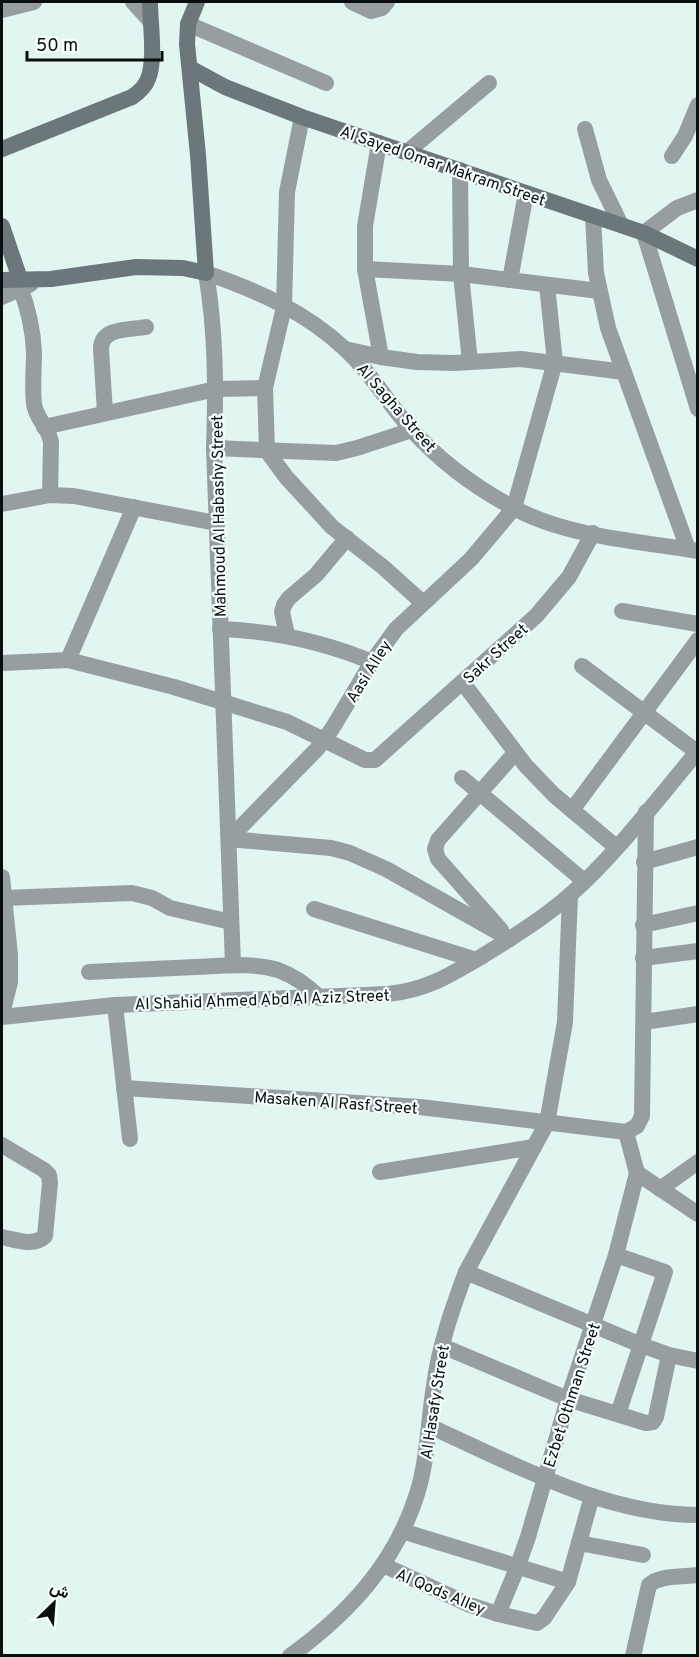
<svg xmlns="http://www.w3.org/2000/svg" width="699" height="1657" viewBox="0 0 699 1657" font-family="Overpass,Vazirmatn,sans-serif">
<rect width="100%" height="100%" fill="#e1f5f1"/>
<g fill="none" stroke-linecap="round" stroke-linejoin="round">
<g stroke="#969ea0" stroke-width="16">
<polyline points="133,2 150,21"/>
<polyline points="352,2 371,11 382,8 387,2"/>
<polyline points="2,10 34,2"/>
<polyline points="188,24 326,83"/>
<polyline points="302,117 287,192 284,307 265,388 267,451 286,477 332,527 383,567 423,603"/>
<polyline points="585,129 599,180 621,225"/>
<polyline points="379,143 365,226 365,269 381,357"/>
<polyline points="407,152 489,83"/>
<polyline points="672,156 685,136 698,105"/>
<polyline points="460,170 461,274 470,362"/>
<polyline points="698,200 677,208 644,233 698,409"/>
<polyline points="593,216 596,273 608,328 688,549"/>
<polyline points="365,269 461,274 599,291"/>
<path d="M206,273C216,332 216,389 214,448L233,965"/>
<polyline points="510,280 526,193"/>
<path d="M20,287C28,308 33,329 34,352C34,369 32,387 34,404C36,419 49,428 51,442L50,495"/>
<polyline points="2,297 31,284"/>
<polyline points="345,349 381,357 417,362 454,363 521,359 624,372"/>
<path d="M105,412L101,349C101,327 130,330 146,327"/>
<polyline points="44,427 216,389 265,388"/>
<polyline points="214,448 336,453 357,448 412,430"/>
<polyline points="2,504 50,495 74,496 216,523"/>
<polyline points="622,611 698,624"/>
<path d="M220,629C274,631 322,641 372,662"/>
<polyline points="287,635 282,612 284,605 289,598 316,575 347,538"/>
<polyline points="68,660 134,507"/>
<polyline points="2,663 68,660 174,687 287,722 365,760 375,760 536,616 569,577 593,533"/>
<polyline points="582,666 697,752"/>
<polyline points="463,683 526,766 554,795 616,847"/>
<polyline points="462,778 584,881"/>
<polyline points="572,810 698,640"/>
<polyline points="229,839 317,749 332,729 372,662 396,629 471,559 514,508 555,362 547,285"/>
<polyline points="229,839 331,848 350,853 386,869 510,939"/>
<polyline points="644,862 698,847"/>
<polyline points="2,877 10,955 10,982 2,1014"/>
<polyline points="4,898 132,893 152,898 170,908 231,922"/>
<polyline points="314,909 476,960"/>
<polyline points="643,925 698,913"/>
<polyline points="501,930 438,859 435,849 438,840 515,753"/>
<polyline points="643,958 698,951"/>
<path d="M89,972C125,970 160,969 196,967C222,966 252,962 278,970C295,976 308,986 320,998"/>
<polyline points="115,1005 130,1139"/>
<path d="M2,1017L115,1005L388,994C427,990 450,975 484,955C513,937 544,918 570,895C615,856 658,798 698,751"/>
<polyline points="644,1022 698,1014"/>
<polyline points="124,1088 420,1107 626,1132 637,1126 642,1116 646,812"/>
<polyline points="626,1132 637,1173 698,1214"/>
<path d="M2,1145L44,1170L49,1175L50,1183L45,1236C34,1247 16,1240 2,1237"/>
<polyline points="380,1172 534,1147"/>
<polyline points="660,1189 698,1162"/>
<polyline points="616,1255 665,1272 618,1414"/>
<polyline points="466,1272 641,1345 669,1355 698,1361"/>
<polyline points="442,1346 568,1399 646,1423 653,1422 656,1417 669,1355"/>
<path d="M429,1426C512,1463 604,1515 698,1515"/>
<polyline points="402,1531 568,1582"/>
<polyline points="579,1543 643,1555"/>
<polyline points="383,1565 470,1605 498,1614 537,1623 544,1618 568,1582 592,1496"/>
<polyline points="498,1614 517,1568 528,1537 568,1399 616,1255 637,1173"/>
<path d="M290,1656C348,1614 395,1564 417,1494C428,1459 428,1422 434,1386C439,1347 452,1309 466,1272L547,1123L565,1022L570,895"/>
<path d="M633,1656L649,1585C659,1575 683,1577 698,1575"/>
</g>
<path stroke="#969ea0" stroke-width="16" d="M206,273C256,290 306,312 345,349C371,372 388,404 412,430C440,461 475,487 512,507C566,537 638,541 698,551"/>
<g stroke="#6b777a" stroke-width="16">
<polyline points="190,68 225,87 302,117 644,233 698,259"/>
<path d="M2,149L132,97C138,93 145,87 148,79C156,59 150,24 150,2"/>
<polyline points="2,226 20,279"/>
<polyline points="2,280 51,279 136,267 183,268 206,273 198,155 187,44 188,24 197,2"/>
</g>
</g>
<g text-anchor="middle" stroke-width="4.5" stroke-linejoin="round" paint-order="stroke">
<g font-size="16" fill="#080f0e" stroke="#f7fffe">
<text transform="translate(443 165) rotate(19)" y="6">Al Sayed Omar Makram Street</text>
<text transform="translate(397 407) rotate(49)" y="6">Al Sagha Street</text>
<text transform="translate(218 516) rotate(-91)" y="6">Mahmoud Al Habashy Street</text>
<text transform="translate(495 653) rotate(-42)" y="6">Sakr Street</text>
<text transform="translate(368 671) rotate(-58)" y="6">Aasi Alley</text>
<text transform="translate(262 999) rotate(-2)" y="6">Al Shahid Ahmed Abd Al Aziz Street</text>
<text transform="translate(336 1102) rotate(4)" y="6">Masaken Al Rasf Street</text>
<text transform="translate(571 1395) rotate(-72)" y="6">Ezbet Othman Street</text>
<text transform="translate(434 1402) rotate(-81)" y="6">Al Hasafy Street</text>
<text transform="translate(441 1591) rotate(23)" y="6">Al Qods Alley</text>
</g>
</g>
<rect width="699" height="1657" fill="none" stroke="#080f0e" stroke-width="6"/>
<g transform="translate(54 1603) rotate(25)" stroke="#f7fffe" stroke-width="4.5" paint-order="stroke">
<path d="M0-4.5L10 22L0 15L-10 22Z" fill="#080f0e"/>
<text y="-9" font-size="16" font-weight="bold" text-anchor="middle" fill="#080f0e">ش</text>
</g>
<path d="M27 51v9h135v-9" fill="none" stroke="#080f0e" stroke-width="3"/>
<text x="36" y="51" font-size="18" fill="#080f0e" stroke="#f7fffe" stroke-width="4.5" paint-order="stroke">50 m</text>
</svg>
